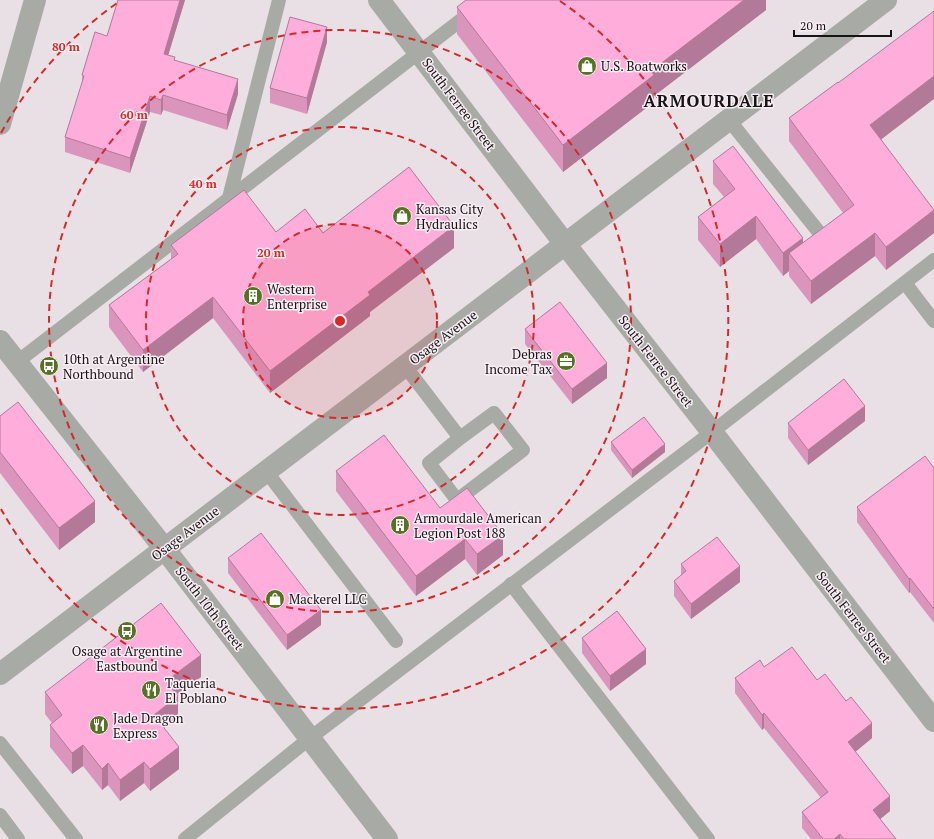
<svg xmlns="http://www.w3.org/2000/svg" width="934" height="839" viewBox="0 0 934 839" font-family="'PT Serif',serif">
<rect width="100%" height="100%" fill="#e9e0e5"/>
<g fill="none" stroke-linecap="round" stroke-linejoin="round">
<g stroke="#a8aaa6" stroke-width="14">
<polyline points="729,120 818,231"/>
<polyline points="229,198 279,0"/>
<polyline points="905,283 934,321"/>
<polyline points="17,362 487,0"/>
<polyline points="405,366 460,438 494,413 523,450 457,500 429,463 460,438"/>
<polyline points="266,471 396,641"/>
<polyline points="511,584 708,839"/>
<polyline points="0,743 76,839"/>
<polyline points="0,815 18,839"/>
<polyline points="185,839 310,738 712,432 934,260"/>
</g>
<g stroke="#a8aaa6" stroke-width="22">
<polyline points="379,0 565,244 712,432 934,721"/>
<polyline points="0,124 35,0"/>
<polyline points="164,548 387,839"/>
</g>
<g stroke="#a8aaa6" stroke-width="22">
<polyline points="0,341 164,548"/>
<polyline points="0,674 886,0"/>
</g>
</g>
<g fill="#db95bc">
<polygon points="118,0 185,0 168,55 175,60 238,94 227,130 163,110 161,115 150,112 130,173 65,152 65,137 82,84 82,75 107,36"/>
<polygon points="766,0 766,10 654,96 654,102 563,172 457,34 457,7"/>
<polygon points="327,42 307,114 270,103 270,88"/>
<polygon points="789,118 881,139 934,233 886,270 875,256 811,304 789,276 789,271 783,276 756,239 720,267 698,240 698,217 724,197 713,184 713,161 803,243 843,213 789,141"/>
<polygon points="276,232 323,233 454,248 370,312 370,316 270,393 213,318 143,372 109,327 109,305 171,259 171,245"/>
<polygon points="525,329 607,378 572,404 525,344"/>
<polygon points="0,416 95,522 59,550 0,473"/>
<polygon points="865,421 808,465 788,438 788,423"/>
<polygon points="611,442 665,452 632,478 611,450"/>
<polygon points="934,468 934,623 910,592 909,593 857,522 857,507"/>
<polygon points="336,471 440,508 503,555 477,575 465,559 416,596 336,491"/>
<polygon points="228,558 321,625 287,650 228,573"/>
<polygon points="681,564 740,582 691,619 674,596 674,581 681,575"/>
<polygon points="582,638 646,664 610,691 582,653"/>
<polygon points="764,667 817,680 872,738 855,752 890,811 880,819 896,839 811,839 802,828 802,812 821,798 764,728 762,730 735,693 735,678"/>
<polygon points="201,677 177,695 178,718 164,728 179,769 150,791 144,783 120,801 108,785 102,790 83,766 72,774 50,747 50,725 52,723 45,714 45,692"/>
</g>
<g fill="#b27999">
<polygon points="180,0 185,0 164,69 164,54"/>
<polygon points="744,0 766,0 766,10 654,96 654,102 563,172 563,145 651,71"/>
<polygon points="327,27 327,42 307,114 307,98"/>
<polygon points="934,76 934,99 870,148 870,125"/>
<polygon points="238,79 238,94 227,130 227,115"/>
<polygon points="163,95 163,110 161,115 161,100"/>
<polygon points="150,96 150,112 130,173 130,158"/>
<polygon points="934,210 934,233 886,270 886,247"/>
<polygon points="756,216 756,239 720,267 720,244"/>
<polygon points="454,226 454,248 370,312 370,316 270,393 270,371 368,292"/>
<polygon points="875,233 875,256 811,304 811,281"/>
<polygon points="803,238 803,261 789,253 789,271 783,276 783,253"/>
<polygon points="213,297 213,318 143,372 143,350"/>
<polygon points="607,363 607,378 572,404 572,389"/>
<polygon points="865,406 865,421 808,465 808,450"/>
<polygon points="665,444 665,452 632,478 632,470"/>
<polygon points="95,501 95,522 59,550 59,528"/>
<polygon points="503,535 503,555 477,575 477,554"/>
<polygon points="465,539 465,559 416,596 416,576"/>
<polygon points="740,566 740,582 691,619 691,604"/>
<polygon points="910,578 910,592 909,593 909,579"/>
<polygon points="321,610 321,625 287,650 287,635"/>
<polygon points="646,649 646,664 610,691 610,676"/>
<polygon points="201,655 201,677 166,702 166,681"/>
<polygon points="178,696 178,718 154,736 154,715"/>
<polygon points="764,713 764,728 762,730 762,715"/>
<polygon points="872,723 872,738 848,758 848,742"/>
<polygon points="83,745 83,766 72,774 72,753"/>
<polygon points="179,747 179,769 150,791 150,769"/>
<polygon points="144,762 144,783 120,801 120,780"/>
<polygon points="108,763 108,785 102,790 102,769"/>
<polygon points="890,796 890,811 873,825 873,810"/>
<polygon points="840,834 840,839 834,839"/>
</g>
<g fill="#ffaddb" stroke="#b27999">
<polygon points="118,0 180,0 164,54 175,57 174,60 238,79 227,115 163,95 161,100 150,96 130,158 65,137 84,76 82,75 95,32 107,36"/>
<polygon points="466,0 744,0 651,71 654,75 563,145 457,7"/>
<polygon points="934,11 934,76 870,125 934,210 886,247 875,233 811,281 789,253 854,205 789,118 838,82 838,83"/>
<polygon points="290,17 327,27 307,98 270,88"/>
<polygon points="733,146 803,238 783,253 756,216 720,244 698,217 735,189 713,161"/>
<polygon points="409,167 454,226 368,292 370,295 270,371 213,297 143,350 109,305 178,254 171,245 244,190 276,232 305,209 323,233"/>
<polygon points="560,302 607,363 572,389 525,329"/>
<polygon points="844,379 865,406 808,450 788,423"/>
<polygon points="18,402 95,501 59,528 0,452 0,416"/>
<polygon points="644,417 665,444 632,470 611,442"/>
<polygon points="384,435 440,508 467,488 503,535 477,554 465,539 416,576 336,471"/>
<polygon points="925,456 934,468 934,609 910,578 909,579 857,507"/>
<polygon points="261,533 321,610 287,635 228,558"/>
<polygon points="717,537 740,566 691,604 674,581 686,571 681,564"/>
<polygon points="161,603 201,655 166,681 178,696 154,715 179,747 150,769 144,762 120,780 108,763 102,769 83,745 72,753 50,725 62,715 45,692"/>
<polygon points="617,611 646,649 610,676 582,638"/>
<polygon points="792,647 817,680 825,674 846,701 851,697 872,723 848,742 890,796 873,810 896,839 844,839 840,834 834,839 823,839 802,812 828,792 764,713 762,715 735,678 760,660 764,667"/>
</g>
<circle cx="340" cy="321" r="97" fill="#d62828" fill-opacity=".12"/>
<g fill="none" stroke="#d62828" stroke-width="2" stroke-dasharray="7 5">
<circle cx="340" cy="321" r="97"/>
<circle cx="340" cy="321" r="194"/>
<circle cx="340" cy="321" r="291"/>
<path d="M1 133A388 388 0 0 1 120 1M560 1A388 388 0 1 1 1 509"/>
</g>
<defs>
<g id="shop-disc" transform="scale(1)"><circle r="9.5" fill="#587225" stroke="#f7edf2"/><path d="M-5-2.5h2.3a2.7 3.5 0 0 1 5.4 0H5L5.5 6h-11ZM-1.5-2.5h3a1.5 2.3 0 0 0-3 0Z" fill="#fff"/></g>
<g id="building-disc" transform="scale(1)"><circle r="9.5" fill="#587225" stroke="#f7edf2"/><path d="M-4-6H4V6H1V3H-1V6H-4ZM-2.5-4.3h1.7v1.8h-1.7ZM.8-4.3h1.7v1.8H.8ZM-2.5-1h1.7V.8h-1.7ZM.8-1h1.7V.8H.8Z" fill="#fff"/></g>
<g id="office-disc" transform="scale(1)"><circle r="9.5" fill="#587225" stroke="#f7edf2"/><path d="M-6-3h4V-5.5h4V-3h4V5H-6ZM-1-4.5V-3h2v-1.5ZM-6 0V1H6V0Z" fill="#fff"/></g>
<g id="bus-disc" transform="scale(1)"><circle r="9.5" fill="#587225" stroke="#f7edf2"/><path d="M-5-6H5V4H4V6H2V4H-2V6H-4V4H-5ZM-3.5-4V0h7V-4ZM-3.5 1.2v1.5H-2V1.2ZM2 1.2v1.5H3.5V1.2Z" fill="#fff"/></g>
<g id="restaurant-disc" transform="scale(1)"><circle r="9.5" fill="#587225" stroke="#f7edf2"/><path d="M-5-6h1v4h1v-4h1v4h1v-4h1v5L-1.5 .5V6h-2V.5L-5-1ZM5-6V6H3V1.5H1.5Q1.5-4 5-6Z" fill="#fff"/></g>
</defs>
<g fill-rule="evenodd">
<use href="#shop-disc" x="587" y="66"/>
<use href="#shop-disc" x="402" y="216"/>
<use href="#building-disc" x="253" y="296"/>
<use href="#office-disc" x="566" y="361"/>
<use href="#bus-disc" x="49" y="366"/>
<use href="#building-disc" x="400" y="525"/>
<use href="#shop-disc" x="275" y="599"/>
<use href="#bus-disc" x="127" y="631"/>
<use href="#restaurant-disc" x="151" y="690"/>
<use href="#restaurant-disc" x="99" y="725"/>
</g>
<g text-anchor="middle" stroke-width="3" stroke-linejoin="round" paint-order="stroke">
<g font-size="13" fill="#161315" stroke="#f7edf2" text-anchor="start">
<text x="601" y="71">U.S. Boatworks</text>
<text x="416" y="214">Kansas City<tspan x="416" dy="15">Hydraulics</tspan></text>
<text x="267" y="294">Western<tspan x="267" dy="15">Enterprise</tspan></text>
<text x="552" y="359" text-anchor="end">Debras<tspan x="552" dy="15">Income Tax</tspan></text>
<text x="63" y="364">10th at Argentine<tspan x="63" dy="15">Northbound</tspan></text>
<text x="414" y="523">Armourdale American<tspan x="414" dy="15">Legion Post 188</tspan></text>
<text x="289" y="604">Mackerel LLC</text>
<text x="127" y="656" text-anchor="middle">Osage at Argentine<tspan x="127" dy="15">Eastbound</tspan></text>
<text x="165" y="688">Taqueria<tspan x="165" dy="15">El Poblano</tspan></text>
<text x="113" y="723">Jade Dragon<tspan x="113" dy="15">Express</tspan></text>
</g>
<g font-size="13" fill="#161315" stroke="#f7edf2">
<text transform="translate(459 104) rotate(53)" y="5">South Ferree Street</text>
<text transform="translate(443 337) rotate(-37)" y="5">Osage Avenue</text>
<text transform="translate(656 361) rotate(52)" y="5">South Ferree Street</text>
<text transform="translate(185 533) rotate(-37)" y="5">Osage Avenue</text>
<text transform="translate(210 608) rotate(52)" y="5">South 10th Street</text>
<text transform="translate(854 617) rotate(52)" y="5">South Ferree Street</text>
</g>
<g font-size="17" font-weight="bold" letter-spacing="1" fill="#161315" stroke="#f7edf2">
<text x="709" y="107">ARMOURDALE</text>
</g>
</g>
<circle cx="340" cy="321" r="6" fill="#d62828" stroke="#f7edf2" stroke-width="2"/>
<g font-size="12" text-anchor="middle" font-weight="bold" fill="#d62828" stroke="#f7edf2" stroke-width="3" stroke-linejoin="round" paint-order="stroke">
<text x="66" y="51">80 m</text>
<text x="134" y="119">60 m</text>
<text x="203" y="188">40 m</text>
<text x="271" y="257">20 m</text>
</g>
<path d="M794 30v6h97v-6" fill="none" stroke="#161315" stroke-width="2"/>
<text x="800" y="30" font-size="12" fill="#161315" stroke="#f7edf2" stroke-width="3" paint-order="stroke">20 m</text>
</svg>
